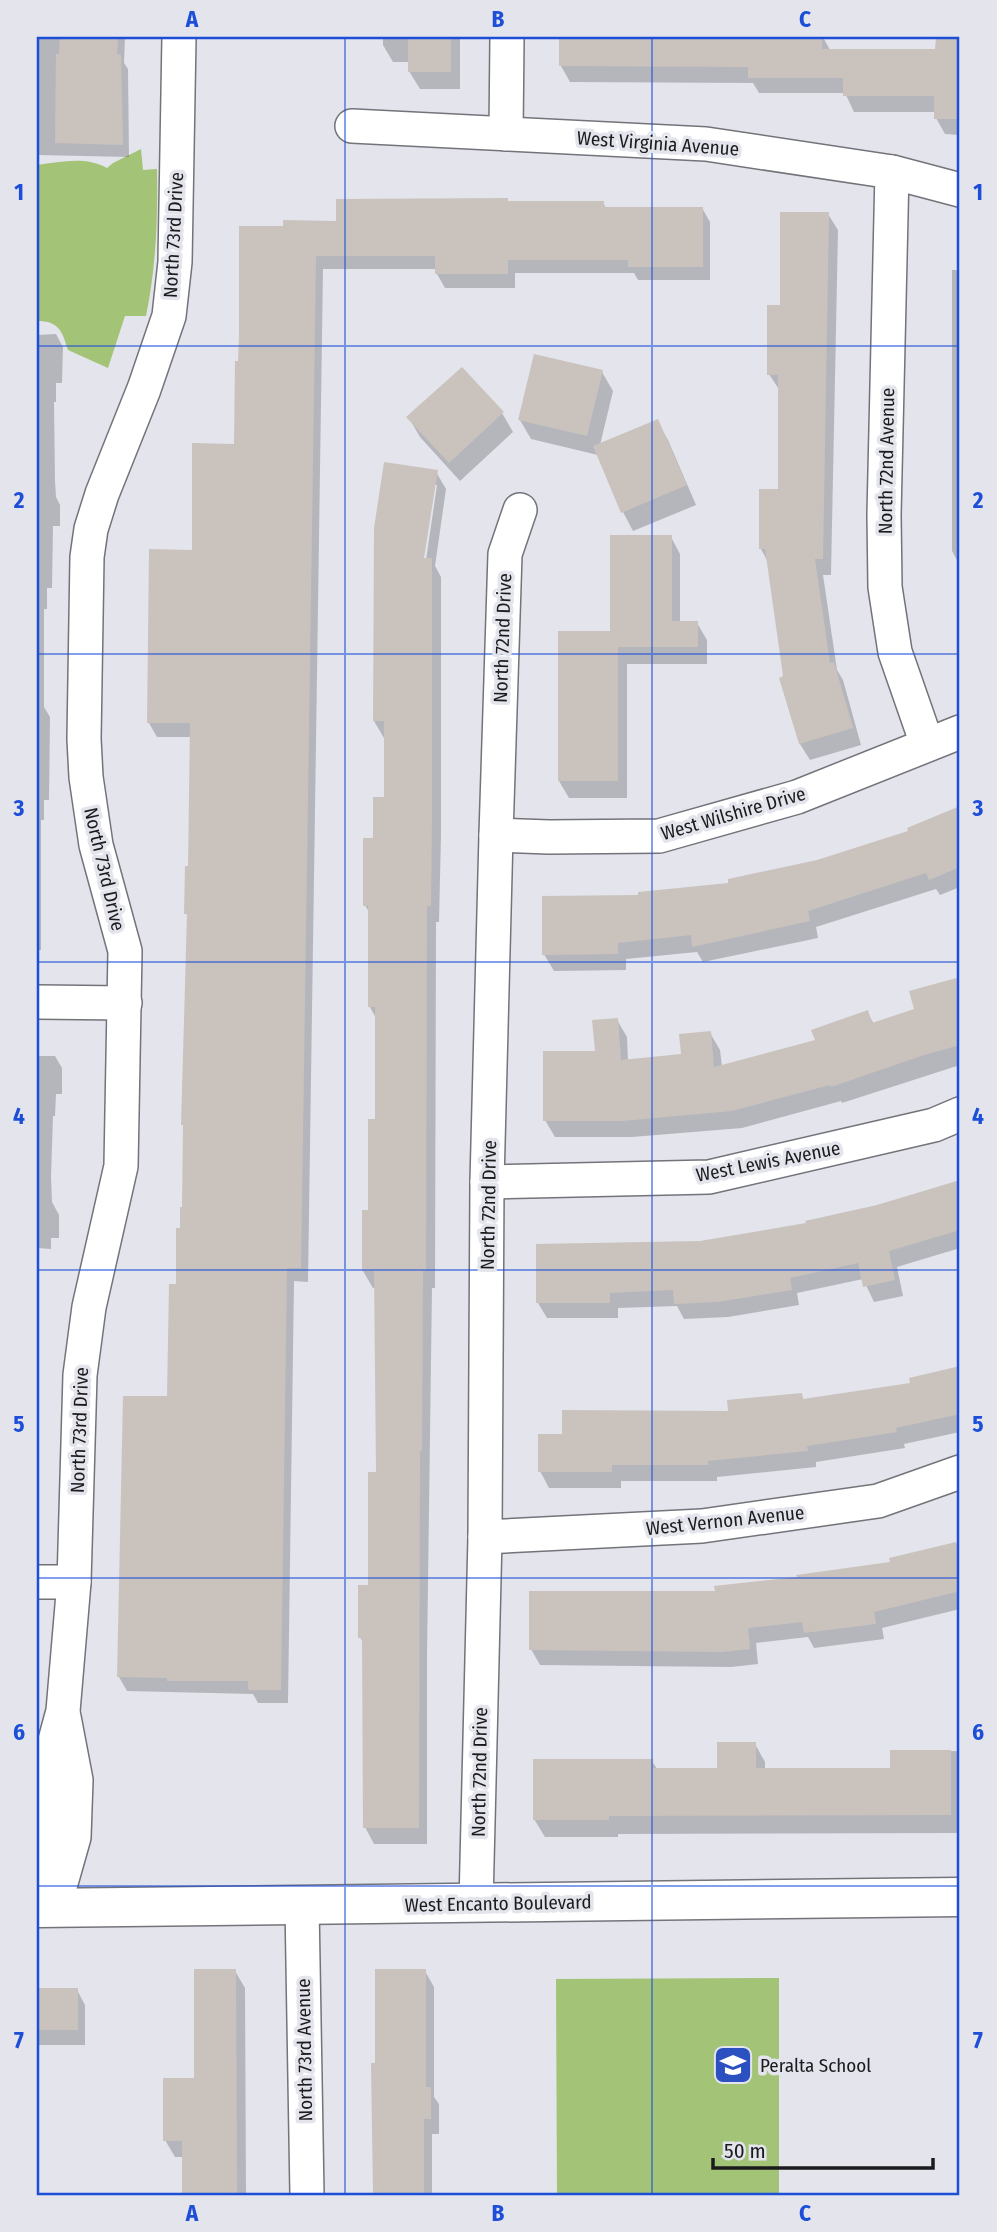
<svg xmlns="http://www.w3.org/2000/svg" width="997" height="2232" viewBox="0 0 997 2232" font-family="'Fira Sans Condensed',sans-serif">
<rect width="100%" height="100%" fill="#e3e4ec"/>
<g fill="#a3c376">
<path d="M141,149L143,170L157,169C158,219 156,267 146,316H125L108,368L68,350C62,331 59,321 37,321V165C62,162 84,156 107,168L113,163Z"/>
<polygon points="779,1978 779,2195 557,2195 556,1979"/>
</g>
<g fill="#0003" fill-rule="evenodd">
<polygon points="37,37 125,37 124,63 128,69 129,157 37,155"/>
<polygon points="383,37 460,37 460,89 420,89 409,71 409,62 393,62 383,45"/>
<polygon points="561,37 823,37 830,50 937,50 937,39 960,39 960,135 945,134 936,118 936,112 854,112 845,93 759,93 753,83 570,82 561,66"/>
<polygon points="509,203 603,203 606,208 702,208 710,222 710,280 638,280 634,273 515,273 515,288 445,288 437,274 437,269 323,269 308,1282 294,1281 288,1703 258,1703 253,1694 127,1691 119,1677 169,1398 184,1209 188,917 186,913 190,868 192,737 157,737 149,723 194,552 236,446 239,363 285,228"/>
<polygon points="828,214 838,230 831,575 823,575 837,670 843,680 861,745 810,760 800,744 781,679 785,678 768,562 761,549 779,491 780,391 769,374 782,307"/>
<polygon points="952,270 960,270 960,566 952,551"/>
<polygon points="56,334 63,347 62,383 56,383 56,402 54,402 55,481 56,497 60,505 60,526 53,526 52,588 47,588 47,609 44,609 44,707 50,717 49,800 44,800 44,820 41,820 41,950 37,950 37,335"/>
<polygon points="602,372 613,391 600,445 657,421 668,440 696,505 633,531 623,512 598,455 531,439 520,420"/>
<polygon points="502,413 513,432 460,481 420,437 409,418"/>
<path d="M436,472L446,489L435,566L441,577V835L439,922H436L435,1288H432L427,1656V1844H374L365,1827L364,1644L360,1637L370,1587L378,1473L376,1288H373L363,1271L376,1120V1018L370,1007V914L365,905L374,840L386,799L384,738L374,721ZM434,485H437L425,567H421Z"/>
<polygon points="671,537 680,554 680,623 697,623 707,640 707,664 627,664 627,798 569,798 559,781 612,633"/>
<polygon points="960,808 960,887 940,895 936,889 816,927 818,938 703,962 697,952 626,959 626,970 554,971 544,954 640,897 731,885 817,862 911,832 909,829"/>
<polygon points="960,978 960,1065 842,1103 841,1101 742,1128 632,1137 555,1137 545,1120 597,1053 617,1020 627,1037 628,1061 683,1055 710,1033 720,1050 722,1067 817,1041 867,1012 874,1024 916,1010 911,992"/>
<polygon points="37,1056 55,1056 62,1068 62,1094 56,1094 55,1116 53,1116 51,1177 52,1202 59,1215 59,1238 51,1238 51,1249 37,1248"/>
<polygon points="959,1182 960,1248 897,1267 903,1296 874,1302 863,1279 797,1293 799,1305 728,1317 684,1319 677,1306 618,1308 618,1318 547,1318 538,1303 700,1242 808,1225"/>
<polygon points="960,1368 960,1432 904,1444 905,1448 816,1462 816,1467 717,1477 717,1481 621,1481 621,1488 549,1488 540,1471 564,1435 730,1413 801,1395 804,1400 912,1385 911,1379"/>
<polygon points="960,1545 960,1609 882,1628 884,1639 814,1648 808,1637 756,1643 758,1664 731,1667 540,1665 531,1649 717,1592 892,1564"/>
<polygon points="755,1744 765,1762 765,1769 892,1769 892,1752 960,1751 960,1833 618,1834 618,1837 545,1837 534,1819 652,1761 657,1769 718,1769"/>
<polygon points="235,1971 245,1988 246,2195 184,2195 184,2157 175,2157 165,2140 196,2080"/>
<polygon points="425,1971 434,1987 434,2097 439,2104 439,2134 432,2134 432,2195 374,2195 373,2065 376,2065"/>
<polygon points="37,1990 77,1990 85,2005 85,2045 37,2045"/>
</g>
<g fill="#cac3bd">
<polygon points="60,37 118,37 117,54 121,55 123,145 55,143 56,54 59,54"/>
<rect x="408" y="37" width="43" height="35"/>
<polygon points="559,37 822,37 822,49 935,49 936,37 960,38 960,119 934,119 934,96 843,96 843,78 748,78 748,67 559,66"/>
<polygon points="508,198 508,201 604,201 604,207 703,207 703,267 628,267 628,260 508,260 508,274 435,274 435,256 316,256 301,1268 287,1268 281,1690 248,1690 248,1681 167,1681 167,1678 117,1677 123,1396 167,1396 169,1284 176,1284 176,1228 180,1228 180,1207 182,1207 183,1125 181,1125 187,914 184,914 185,866 188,866 190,723 147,723 149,549 192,550 192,443 234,444 235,361 238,361 239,336 239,226 283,226 283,220 336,221 336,199"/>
<polygon points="780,212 829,212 823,559 815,559 830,663 834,662 853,728 799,744 779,678 783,676 765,549 759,549 759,489 778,489 778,375 767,375 767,305 780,305"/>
<polygon points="534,354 603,370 587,436 518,420"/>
<polygon points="462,367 504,412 449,463 406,417"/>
<polygon points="658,419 687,485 621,513 593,446"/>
<polygon points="384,462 438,470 424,558 432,558 432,816 431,906 427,906 426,1271 423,1271 422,1451 420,1451 419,1828 363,1828 362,1638 358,1638 358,1585 368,1585 368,1472 376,1472 374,1271 362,1271 362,1210 368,1210 368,1119 375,1119 375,1007 368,1007 368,906 363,906 363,838 373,838 373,797 384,797 384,721 373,721 374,528"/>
<polygon points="610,535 672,535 672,621 698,621 698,647 618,647 618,781 558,781 558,631 610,631"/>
<polygon points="960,806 960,867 929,880 926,873 808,911 810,921 692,947 691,935 618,943 618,954 542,955 542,896 638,895 638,892 728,883 728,879 817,860 908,831 907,828"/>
<polygon points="960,977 960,1045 924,1055 831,1087 830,1085 732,1111 622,1121 543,1121 543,1051 595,1051 592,1020 618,1018 621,1060 681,1054 679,1034 711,1031 714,1067 815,1040 811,1030 868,1010 872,1023 914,1009 909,991"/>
<polygon points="960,1180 960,1230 889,1251 895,1280 863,1287 858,1263 790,1278 792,1290 718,1302 674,1304 673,1290 610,1293 610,1303 536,1303 536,1244 700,1241 806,1223 805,1221 877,1205"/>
<polygon points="960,1366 960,1414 896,1428 897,1432 807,1446 808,1451 708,1461 708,1465 612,1465 612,1472 538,1472 538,1434 562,1434 562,1410 728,1411 727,1400 802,1393 803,1399 910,1383 909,1378"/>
<polygon points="956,1542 960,1558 960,1591 874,1612 876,1624 804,1633 802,1622 748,1628 750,1649 722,1652 529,1650 529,1591 715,1591 714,1586 797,1577 796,1575 890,1562 889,1558"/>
<polygon points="717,1742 756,1742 756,1768 890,1768 890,1750 951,1750 951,1815 609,1816 609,1820 533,1820 533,1759 653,1759 653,1768 717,1768"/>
<polygon points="194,1969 236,1969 237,2195 182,2195 182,2141 163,2141 163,2078 194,2078"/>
<polygon points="375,1969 426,1969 426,2087 431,2087 431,2119 424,2119 424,2195 373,2195 371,2063 375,2063"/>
<rect x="37" y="1988" width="41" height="42"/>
</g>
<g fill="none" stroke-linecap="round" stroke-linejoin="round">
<g stroke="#73737a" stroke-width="36">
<g id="street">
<polyline points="352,126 706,144 892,172 960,190"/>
<polyline points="506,134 507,37"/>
<polyline points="892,172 884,515 885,587 895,652 927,744"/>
<polyline points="496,835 549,837 659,836 797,797 960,732"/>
<polyline points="37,1002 125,1003"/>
<polyline points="487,1182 709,1177 934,1125 960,1114"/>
<polyline points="485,1537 702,1526 878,1501 960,1472"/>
<polyline points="37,1582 74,1582"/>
<polyline points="57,1897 74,1837 76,1780 64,1717"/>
<polyline points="476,1903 485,1537 487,1182 496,835 505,554 520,510"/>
<polyline points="302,1905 307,2195"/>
<polyline points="54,1907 44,1838 47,1770 63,1711 74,1582 80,1375 89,1307 121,1166 125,951 96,845 86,777 84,739 87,557 91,529 102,494 144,389 169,316 175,262 179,37"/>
</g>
</g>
<g stroke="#73737a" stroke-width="41">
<polyline id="secondary" points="37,1908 960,1897"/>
</g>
<use href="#street" stroke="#fff" stroke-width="33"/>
<use href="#secondary" stroke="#fff" stroke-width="38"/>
</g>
<path fill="none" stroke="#1d4ed8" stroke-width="2" stroke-opacity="0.55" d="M345,37V2195M652,37V2195M37,346H960M37,654H960M37,962H960M37,1270H960M37,1578H960M37,1886H960"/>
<defs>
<g id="school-square" transform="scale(2.0125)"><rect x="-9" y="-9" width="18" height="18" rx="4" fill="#2b50bf" stroke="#e3e4ec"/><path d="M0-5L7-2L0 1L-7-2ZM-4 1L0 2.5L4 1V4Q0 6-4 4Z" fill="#fff"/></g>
</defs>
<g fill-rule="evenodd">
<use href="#school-square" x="733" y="2065"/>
</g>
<g text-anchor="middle" stroke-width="7" stroke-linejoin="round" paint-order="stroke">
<g font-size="19" fill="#1b1b1e" stroke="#e3e4ec">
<text transform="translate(658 143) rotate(4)" y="7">West Virginia Avenue</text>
<text transform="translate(173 235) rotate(-87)" y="7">North 73rd Drive</text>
<text transform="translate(886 461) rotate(-89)" y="7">North 72nd Avenue</text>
<text transform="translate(502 638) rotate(-88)" y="7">North 72nd Drive</text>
<text transform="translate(733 813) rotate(-16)" y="7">West Wilshire Drive</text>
<text transform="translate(105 869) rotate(77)" y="7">North 73rd Drive</text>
<text transform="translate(768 1161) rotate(-11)" y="7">West Lewis Avenue</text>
<text transform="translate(488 1205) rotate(-89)" y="7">North 72nd Drive</text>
<text transform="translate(79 1430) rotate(-88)" y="7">North 73rd Drive</text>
<text transform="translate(725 1520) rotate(-6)" y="7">West Vernon Avenue</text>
<text transform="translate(479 1772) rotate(-89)" y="7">North 72nd Drive</text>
<text transform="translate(498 1903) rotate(-1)" y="7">West Encanto Boulevard</text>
<text transform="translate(304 2050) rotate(-91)" y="7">North 73rd Avenue</text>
</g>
<g font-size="19" fill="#1b1b1e" stroke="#e3e4ec" text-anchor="start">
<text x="760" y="2072">Peralta School</text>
</g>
</g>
<rect width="997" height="2232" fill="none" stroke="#e3e4ec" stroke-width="77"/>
<path d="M713 2158v10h220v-10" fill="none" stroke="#1b1b1e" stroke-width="3.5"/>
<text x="724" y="2158" font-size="21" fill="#1b1b1e" stroke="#e3e4ec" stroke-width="5" paint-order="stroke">50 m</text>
<rect x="38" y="38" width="920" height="2156" fill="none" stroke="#1d4ed8" stroke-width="2.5"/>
<g font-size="23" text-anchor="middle" font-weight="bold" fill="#1d4ed8">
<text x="192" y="27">A</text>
<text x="498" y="27">B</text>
<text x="805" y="27">C</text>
<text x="19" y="200">1</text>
<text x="978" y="200">1</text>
<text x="19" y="508">2</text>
<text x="978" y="508">2</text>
<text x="19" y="816">3</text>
<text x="978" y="816">3</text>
<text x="19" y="1124">4</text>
<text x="978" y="1124">4</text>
<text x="19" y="1432">5</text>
<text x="978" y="1432">5</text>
<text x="19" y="1740">6</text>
<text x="978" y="1740">6</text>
<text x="19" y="2048">7</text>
<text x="978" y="2048">7</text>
<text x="192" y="2221">A</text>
<text x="498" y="2221">B</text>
<text x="805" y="2221">C</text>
</g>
</svg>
